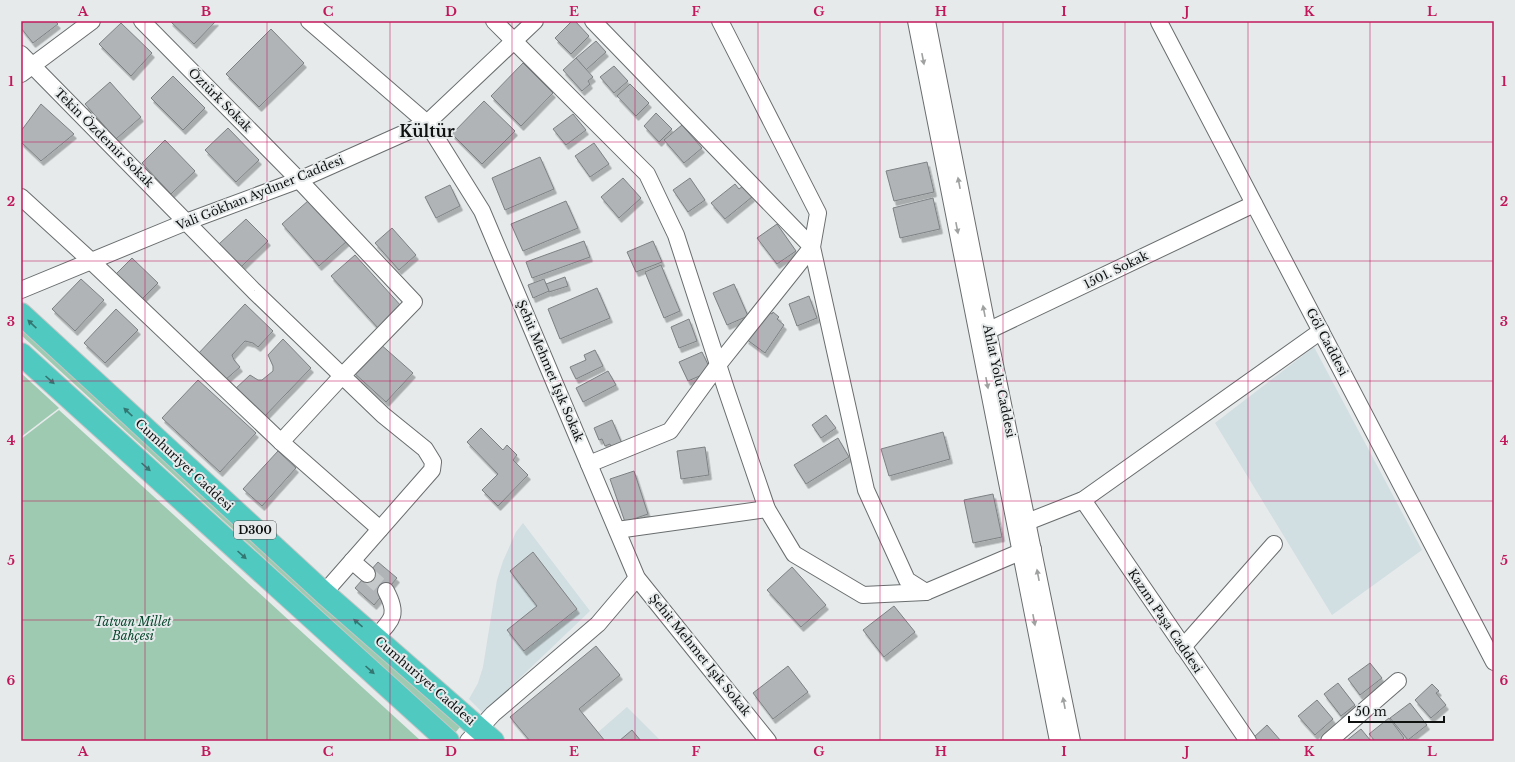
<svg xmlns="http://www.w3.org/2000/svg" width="1515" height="762" viewBox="0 0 1515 762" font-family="'Libre Baskerville',serif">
<defs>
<filter id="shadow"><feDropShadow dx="2.5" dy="4.5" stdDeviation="0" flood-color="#0004"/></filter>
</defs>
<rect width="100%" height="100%" fill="#e6eaeb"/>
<g fill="#d1dee2">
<polygon points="1314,347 1422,550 1332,615 1215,423"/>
<polygon points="523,523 590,611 483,713 469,699 478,683 483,667 497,580 503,561 516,532"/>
<polygon points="627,707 661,741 588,741"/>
</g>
<g fill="#9dcab0">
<polygon points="21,327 460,727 455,733 21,335"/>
<polygon points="21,373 59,408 21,437"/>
<polygon points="59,410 421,741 21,741 21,439"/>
</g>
<g fill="#b1b4b7" stroke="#7e8183" filter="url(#shadow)">
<polygon points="25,21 55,21 58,24 33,43 21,28 21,24"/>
<polygon points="170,21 216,21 194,44"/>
<polygon points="572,21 575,21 589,36 571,54 555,38"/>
<polygon points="121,23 152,53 131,76 99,44"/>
<polygon points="271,29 304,63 259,107 226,74"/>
<polygon points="596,41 606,52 586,70 576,58"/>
<polygon points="576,58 593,77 588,81 590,84 582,91 563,70"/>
<polygon points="523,63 553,93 521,126 491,96"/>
<polygon points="614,66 628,81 614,93 600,77"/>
<polygon points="173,76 205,108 183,130 151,98"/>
<polygon points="110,82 141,117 116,139 85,104"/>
<polygon points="630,84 649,103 636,116 617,96"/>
<polygon points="484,101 515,131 482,164 452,134"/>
<polygon points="41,104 74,134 41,161 21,142 21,131"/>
<polygon points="656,113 672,129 659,142 644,126"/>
<polygon points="573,114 586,130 566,145 553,129"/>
<polygon points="682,125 702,148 684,163 664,140"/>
<polygon points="228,128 259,160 236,182 205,150"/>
<polygon points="165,140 195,171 171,194 142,163"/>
<polygon points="594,143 609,164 590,177 575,156"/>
<polygon points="540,157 554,189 505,210 492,178"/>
<polygon points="927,162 934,192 894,201 886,171"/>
<polygon points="623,178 641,198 619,218 601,197"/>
<polygon points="690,178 705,200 688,212 673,190"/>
<polygon points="735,184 739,189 743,186 752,197 725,219 711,203"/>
<polygon points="450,185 460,206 436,218 425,197"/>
<polygon points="933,198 940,229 900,238 893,208"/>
<polygon points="309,200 347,241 319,266 282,224"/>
<polygon points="566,201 578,228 523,251 511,224"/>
<polygon points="246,219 268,241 241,267 219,244"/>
<polygon points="777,224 796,251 777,264 757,238"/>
<polygon points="392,228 416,255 399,270 375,243"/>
<polygon points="584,241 590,257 532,278 526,262"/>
<polygon points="653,241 662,262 636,272 627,252"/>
<polygon points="355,255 402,307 378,328 331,276"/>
<polygon points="132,258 158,283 139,302 114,276"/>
<polygon points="661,265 680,311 664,318 645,272"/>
<polygon points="565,277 568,286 549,292 546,284"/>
<polygon points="81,279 104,300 75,331 52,309"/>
<polygon points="544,279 549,291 533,298 528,285"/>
<polygon points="734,284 748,316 727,325 713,293"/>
<polygon points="597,288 610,318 560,339 548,309"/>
<polygon points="809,296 817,318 797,326 789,304"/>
<polygon points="245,304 273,331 258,347 253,343 245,341 232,355 234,360 240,367 224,381 197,355"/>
<polygon points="116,309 138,330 105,363 84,343"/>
<polygon points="766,310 772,314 773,312 779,317 777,319 784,325 765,353 746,339"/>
<polygon points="689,319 697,341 679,348 671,327"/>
<polygon points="283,339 311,368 263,418 234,390 250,375 258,380 262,380 273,371 273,366 268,355"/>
<polygon points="379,343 413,373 386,402 353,372"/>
<polygon points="595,350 603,366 576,379 570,367 586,360 584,355"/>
<polygon points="702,352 711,371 688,381 679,362"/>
<polygon points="608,371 616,385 583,402 576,388"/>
<polygon points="198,380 256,433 220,472 162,418"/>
<polygon points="826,415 836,428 821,438 812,425"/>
<polygon points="612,420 623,446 612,451 610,444 605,446 602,439 599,440 594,428"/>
<polygon points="481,428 503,450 507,445 517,455 513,460 528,475 498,506 482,490 498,474 467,442"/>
<polygon points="943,432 950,459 889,476 881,449"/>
<polygon points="838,438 849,457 806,484 794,465"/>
<polygon points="705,447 709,475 681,479 677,451"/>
<polygon points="278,451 296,468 262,506 243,489"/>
<polygon points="634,471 648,514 625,522 610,479"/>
<polygon points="993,494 1002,537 973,543 964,500"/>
<polygon points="533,552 577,609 524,651 507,630 537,606 510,571"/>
<polygon points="378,562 397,578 374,605 355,588"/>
<polygon points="792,567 826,605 801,627 767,590"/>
<polygon points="894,606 915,632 884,657 863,630"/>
<polygon points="596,646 620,675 579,709 605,741 530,741 510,717"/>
<polygon points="1370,663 1382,678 1360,695 1348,679"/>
<polygon points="788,666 808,692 773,719 753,693"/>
<polygon points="1338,683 1355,705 1341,716 1324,694"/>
<polygon points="1432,684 1439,691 1436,693 1446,705 1431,718 1415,700"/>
<polygon points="1317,700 1333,719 1315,735 1298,716"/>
<polygon points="1410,703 1427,725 1408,740 1390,718"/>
<polygon points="1389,718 1404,738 1401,741 1375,741 1369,734"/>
<polygon points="1267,725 1281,741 1256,741 1253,738"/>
<polygon points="1361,729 1371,741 1346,741"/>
<polygon points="632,730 641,741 619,741"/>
</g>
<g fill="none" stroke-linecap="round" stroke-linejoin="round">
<polyline stroke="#c6c9ca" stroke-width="16" stroke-dasharray="16 8" stroke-linecap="butt" points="367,574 386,591"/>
<g stroke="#696d6e" stroke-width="18">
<g id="minor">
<polyline points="142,21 299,180 414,302 342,376 281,442"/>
<polyline points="309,21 427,123 482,211 637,578 768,741"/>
<polyline points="494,21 647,174 676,235 726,389 767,509 794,554 863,595 926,592 1020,552 1033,549"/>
<polyline points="720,21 818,213 812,247 866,490 907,580 926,592"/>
<polyline points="916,21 1058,741"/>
<polyline points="927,21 988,331 1072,741"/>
<polyline points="1159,22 1494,662"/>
<polyline points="21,54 254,291 383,415 425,449 433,462 432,470 324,593"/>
<polyline points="21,74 92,21"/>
<polyline points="21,197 91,261 281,442 380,529"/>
<polyline points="21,290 186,222 299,180 427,123 535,21"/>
<polyline points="979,335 1254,204"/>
<polyline points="589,464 670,431 718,365 812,247 593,21"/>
<polyline points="1083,500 1248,741"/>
<polyline points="1017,525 1027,522 1083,500 1321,331"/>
<polyline points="617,530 767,509"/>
<polyline points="352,561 367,574"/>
<path d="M375,638C392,620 399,615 386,591"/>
<polyline points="1183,647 1274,544"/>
<polyline points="468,741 493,714 598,624 637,578"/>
<polyline points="1329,741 1398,681"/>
</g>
</g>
<g stroke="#c5c6c6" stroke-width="24">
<g id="highway">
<polyline points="21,314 324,593 493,741"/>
<polyline points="21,354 448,741"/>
</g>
</g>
<use href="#minor" stroke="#fff" stroke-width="16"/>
<use href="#highway" stroke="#50c9c1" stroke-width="22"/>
</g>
<defs><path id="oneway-solid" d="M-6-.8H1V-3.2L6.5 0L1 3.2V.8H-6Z"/></defs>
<g fill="#9fa0a0">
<use href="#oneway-solid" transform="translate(923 59) rotate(79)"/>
<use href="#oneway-solid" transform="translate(959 183) rotate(-101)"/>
<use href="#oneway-solid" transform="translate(957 228) rotate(79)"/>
<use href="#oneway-solid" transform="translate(984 311) rotate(-101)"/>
<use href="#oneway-solid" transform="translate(987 383) rotate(79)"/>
<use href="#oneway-solid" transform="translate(1038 575) rotate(-101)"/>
<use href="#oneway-solid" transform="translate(1034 620) rotate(79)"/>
<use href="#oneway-solid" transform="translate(1064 703) rotate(-101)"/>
</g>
<g fill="#337672">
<use href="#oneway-solid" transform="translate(32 324) rotate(-137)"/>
<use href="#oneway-solid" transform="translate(50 380) rotate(42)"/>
<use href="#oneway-solid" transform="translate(128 412) rotate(-137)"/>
<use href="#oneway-solid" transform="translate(146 467) rotate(42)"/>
<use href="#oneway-solid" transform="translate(242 555) rotate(42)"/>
<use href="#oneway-solid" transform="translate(358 623) rotate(-139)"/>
<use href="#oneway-solid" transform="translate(370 670) rotate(42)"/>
</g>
<path fill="none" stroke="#c2185b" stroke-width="1" stroke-opacity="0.55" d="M145,21V741M267,21V741M390,21V741M512,21V741M635,21V741M758,21V741M880,21V741M1003,21V741M1125,21V741M1248,21V741M1370,21V741M21,142H1494M21,261H1494M21,381H1494M21,501H1494M21,620H1494"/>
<g text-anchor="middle" stroke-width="4" stroke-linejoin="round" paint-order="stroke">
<rect fill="#e6eaeb" stroke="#505252" stroke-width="1" x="234" y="521" width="42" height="18" rx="3"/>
<g font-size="11" font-weight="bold" fill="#0f1111">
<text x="255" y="534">D300</text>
</g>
<g font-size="12" fill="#0f1111" stroke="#e6eaeb">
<text transform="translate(220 100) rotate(45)" y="4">Öztürk Sokak</text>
<text transform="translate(104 138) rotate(45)" y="4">Tekin Özdemir Sokak</text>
<text transform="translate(260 193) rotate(-22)" y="4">Vali Gökhan Aydıner Caddesi</text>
<text transform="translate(1116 270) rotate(-26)" y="4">1501. Sokak</text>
<text transform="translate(1327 342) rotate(62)" y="4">Göl Caddesi</text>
<text transform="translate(550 371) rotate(67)" y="4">Şehit Mehmet Işık Sokak</text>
<text transform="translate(999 381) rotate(78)" y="4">Ahlat Yolu Caddesi</text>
<text transform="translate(184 465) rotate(43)" y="4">Cumhuriyet Caddesi</text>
<text transform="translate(1165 621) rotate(56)" y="4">Kazım Paşa Caddesi</text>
<text transform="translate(700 655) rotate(51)" y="4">Şehit Mehmet Işık Sokak</text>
<text transform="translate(425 681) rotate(41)" y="4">Cumhuriyet Caddesi</text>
</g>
<g font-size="12" font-style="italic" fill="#08472d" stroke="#e6eaeb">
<text x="133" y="626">Tatvan Millet<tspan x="133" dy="14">Bahçesi</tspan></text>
</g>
<g font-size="16" font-weight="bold" fill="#0f1111" stroke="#e6eaeb">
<text x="427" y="137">Kültür</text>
</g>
</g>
<rect width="1515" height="762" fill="none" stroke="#e6eaeb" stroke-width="44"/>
<path d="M1349 716v6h95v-6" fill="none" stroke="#0f1111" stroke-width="2"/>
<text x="1355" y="716" font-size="12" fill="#0f1111" stroke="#e6eaeb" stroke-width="3" paint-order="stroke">50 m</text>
<rect x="22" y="22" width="1471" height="718" fill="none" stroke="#c2185b" stroke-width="1.5"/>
<g font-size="13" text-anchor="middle" font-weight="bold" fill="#c2185b">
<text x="83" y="16">A</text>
<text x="206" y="16">B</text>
<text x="328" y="16">C</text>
<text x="451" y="16">D</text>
<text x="574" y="16">E</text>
<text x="696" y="16">F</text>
<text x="819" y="16">G</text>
<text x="941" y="16">H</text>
<text x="1064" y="16">I</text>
<text x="1187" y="16">J</text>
<text x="1309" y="16">K</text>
<text x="1432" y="16">L</text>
<text x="11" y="86">1</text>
<text x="1504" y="86">1</text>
<text x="11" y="206">2</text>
<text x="1504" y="206">2</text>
<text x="11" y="326">3</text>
<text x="1504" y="326">3</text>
<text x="11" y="445">4</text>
<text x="1504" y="445">4</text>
<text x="11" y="565">5</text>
<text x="1504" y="565">5</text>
<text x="11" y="685">6</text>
<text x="1504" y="685">6</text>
<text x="83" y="756">A</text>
<text x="206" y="756">B</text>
<text x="328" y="756">C</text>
<text x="451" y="756">D</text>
<text x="574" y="756">E</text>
<text x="696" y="756">F</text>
<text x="819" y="756">G</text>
<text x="941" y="756">H</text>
<text x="1064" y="756">I</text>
<text x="1187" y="756">J</text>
<text x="1309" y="756">K</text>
<text x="1432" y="756">L</text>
</g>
</svg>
